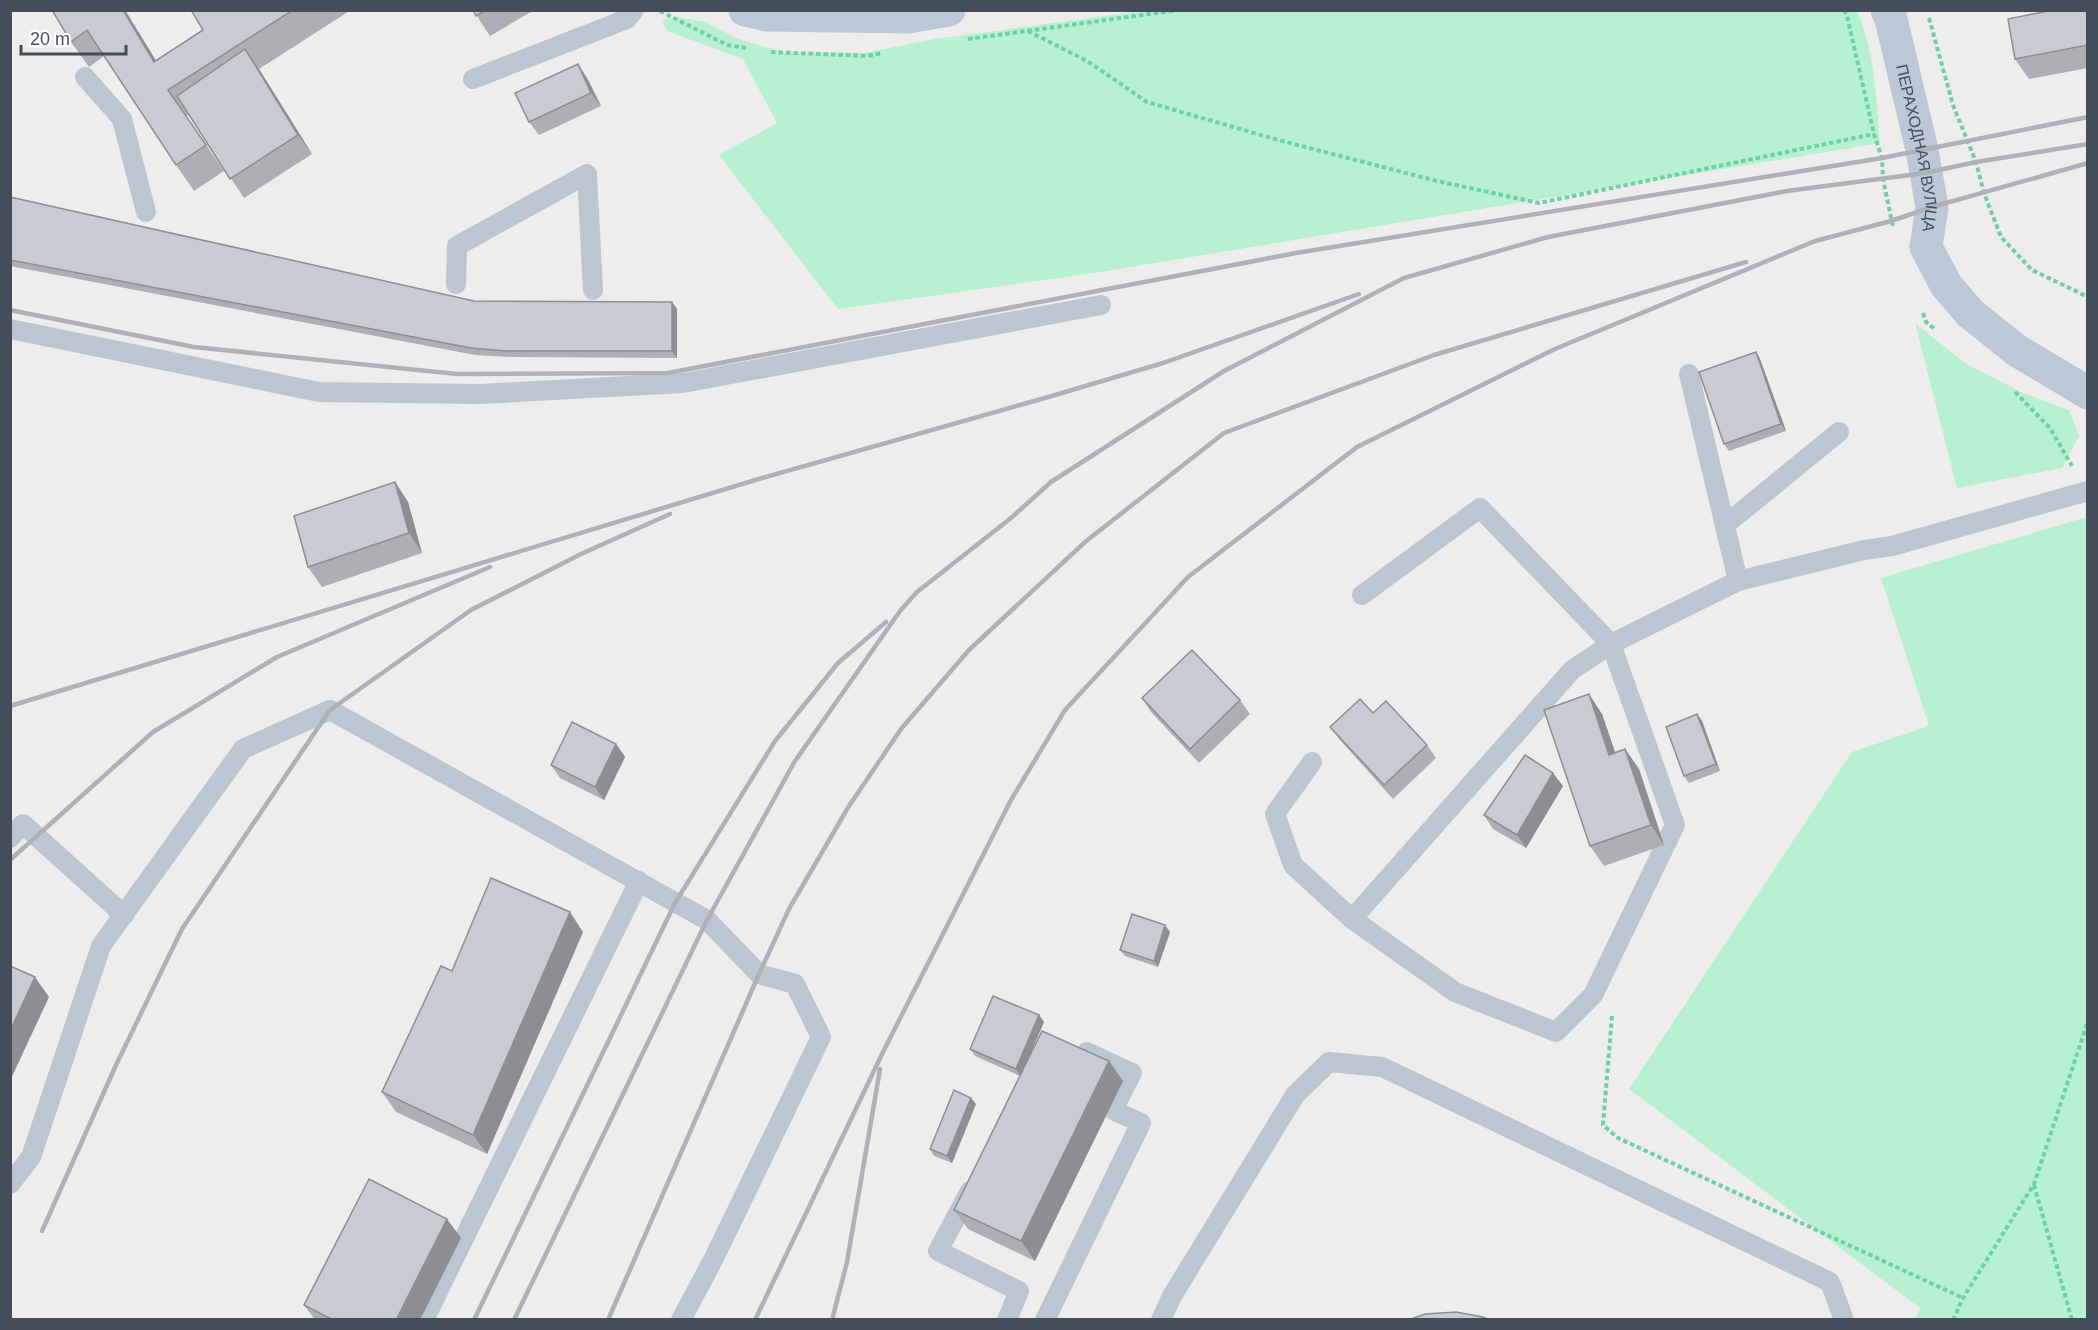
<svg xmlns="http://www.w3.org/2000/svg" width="2098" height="1330" viewBox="0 0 2098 1330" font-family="Helvetica,sans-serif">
<rect width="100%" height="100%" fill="#efecec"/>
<g fill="#b7f1d1">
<path d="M1148,10L1857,11C1875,52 1876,98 1880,143L1101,272L838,309L719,155L777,123L743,59L667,31L662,20L677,17L705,22L738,39L783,52L864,53L935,39Z"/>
<polygon points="1915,323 1966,364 2025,394 2069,410 2079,436 2062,468 1957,488"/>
<polygon points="2087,517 2087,1319 1915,1319 1920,1308 1629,1089 1852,752 1929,726 1881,578"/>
</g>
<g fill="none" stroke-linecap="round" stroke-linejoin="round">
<g stroke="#6dd0a6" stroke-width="4" stroke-dasharray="4.5 3" stroke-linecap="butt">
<polyline points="1844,10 1847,16 1874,134 1882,158 1883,179 1893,227"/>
<polyline points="660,11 727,45 746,48"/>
<polyline points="1929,18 1953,105 1976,162 1984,193 2001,237 2032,270 2088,297"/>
<polyline points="1028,31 1087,61 1147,102 1278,140 1437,181 1539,203 1874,134"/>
<polyline points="968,39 1179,10"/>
<polyline points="771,52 867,56 883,53"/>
<polyline points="1923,313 1926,322 1936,330"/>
<polyline points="2015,392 2050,428 2072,466"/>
<polyline points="1612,1016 1603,1125 1618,1138 1963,1298"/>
<polyline points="2034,1185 2072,1320"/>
<polyline points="1953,1320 1963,1298 2034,1184 2088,1021"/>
</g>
<g stroke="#bcc6d0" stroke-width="20">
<polyline points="85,77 122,119 146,212"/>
<polyline points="473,79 627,19 634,10"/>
<polyline points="456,284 457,246 587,174 593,290"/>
<polyline points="10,329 319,392 480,394 683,383 1101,305"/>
<polyline points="1689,374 1738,581"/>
<polyline points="1725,525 1839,432"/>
<polyline points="1312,762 1275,814 1293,865 1352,919 1572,670 1611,644 1738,581 1864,550 1892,546 2088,491"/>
<polyline points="10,838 23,824 124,915"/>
<polyline points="1352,919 1455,992 1556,1032 1593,995 1675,825 1611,644 1480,508 1362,595"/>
<polyline points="10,1184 31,1157 101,946 243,749 330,710 707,920 759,974 795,984 821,1037 714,1258 681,1320"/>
<polyline points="970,1191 938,1251 1019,1291 1007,1320"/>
<polyline points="424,1320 639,881"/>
<polyline points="1045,1320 1141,1123 1113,1110 1132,1073 1087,1052"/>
<polyline points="1161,1320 1172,1296 1295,1095 1329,1062 1382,1067 1830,1282 1844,1320"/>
</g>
<g stroke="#bdc8d7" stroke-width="33">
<polyline points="745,10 766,15 908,17 949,10"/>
<path id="s1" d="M1887,10L1891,19L1922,150L1932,207L1926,247L1946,285L1970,313L2016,350L2088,393"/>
</g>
<g stroke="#aeb1b7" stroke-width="4.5">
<polyline points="10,310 194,347 457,374 668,373 1296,253 1882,158 2088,117"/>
<polyline points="10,706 762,478 1045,398 1163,363 1359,294"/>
<polyline points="10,860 153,732 277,657 490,567"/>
<polyline points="42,1231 116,1065 182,929 330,710 471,610 581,554 670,514"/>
<polyline points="474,1320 675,903 775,741 838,663 886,622"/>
<polyline points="514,1320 707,920 795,761 900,611 917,592 1011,518 1051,482 1224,371 1404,278 1548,237 1787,191 1925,173 1976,162 2088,144"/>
<polyline points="608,1320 759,974 789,909 849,806 901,729 969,650 1085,542 1224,433 1434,355 1746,262"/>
<polyline points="755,1320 883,1052 1011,800 1065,710 1188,577 1357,447 1555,349 1815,241 1891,221 1932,207 2088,163"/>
<polyline points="832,1320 847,1262 880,1069"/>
</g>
</g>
<g fill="#adafb5">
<polygon points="52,10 125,10 156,61 203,30 191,10 351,10 259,69 312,154 244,198 189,114 186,116 224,171 194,191 176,165 104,56 89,67 71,42"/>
<polygon points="473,10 534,10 490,36"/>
<polygon points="2088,10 2088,68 2029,79 2015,59"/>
<polygon points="587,78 601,106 539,135 529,122"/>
<polygon points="10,197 474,301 672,302 677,309 677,358 512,357 475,355 10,266"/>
<polygon points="1756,352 1760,359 1786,431 1729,451 1724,444"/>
<polygon points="395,482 408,502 422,553 322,587 308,567"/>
<polygon points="1142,698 1240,700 1250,714 1199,763 1151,712"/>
<polygon points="1373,713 1427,745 1436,758 1393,799 1340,740 1330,727"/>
<polygon points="1602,714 1615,753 1625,749 1639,769 1664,845 1604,866 1590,846"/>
<polygon points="1697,714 1702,721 1720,771 1689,783 1684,776"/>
<polygon points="616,744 625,757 604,800 560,778 551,765"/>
<polygon points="1563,786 1526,848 1493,829 1484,815"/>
<polygon points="583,932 487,1154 396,1112 382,1092"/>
<polygon points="1170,932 1158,967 1125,956 1120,950"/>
<polygon points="1039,1015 1044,1022 1023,1069 1109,1061 1123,1081 1035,1261 968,1229 954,1210 1020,1076 975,1056 970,1049"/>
<polygon points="976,1104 952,1163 934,1156 930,1149"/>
<polygon points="461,1238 420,1320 315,1320 304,1305"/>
</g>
<g fill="#8d8e93">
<polygon points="123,10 125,10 172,87 154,62"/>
<polygon points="245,49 259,69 312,154 298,135"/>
<polygon points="578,64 587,78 601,106 591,93"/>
<polygon points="672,302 677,309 677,358 672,351"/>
<polygon points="1756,352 1760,359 1786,431 1781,424"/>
<polygon points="395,482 408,502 422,553 409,533"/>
<polygon points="1589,694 1602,714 1623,775 1609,755"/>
<polygon points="1697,714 1702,721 1720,771 1716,764"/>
<polygon points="616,744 625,757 604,800 595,787"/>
<polygon points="1625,749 1639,769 1664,845 1651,825"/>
<polygon points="1553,773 1563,786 1526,848 1517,835"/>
<polygon points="570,912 583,932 487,1154 473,1135"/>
<polygon points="1165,925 1170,932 1158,967 1154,961"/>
<polygon points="35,977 49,997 10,1081 10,1031"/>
<polygon points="1039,1015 1044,1022 1021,1076 1016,1069"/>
<polygon points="1109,1061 1123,1081 1035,1261 1021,1241"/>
<polygon points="971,1098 976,1104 952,1163 947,1156"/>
<polygon points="447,1219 461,1238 420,1320 396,1320"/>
</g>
<g fill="#c9cbd2" stroke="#8d8e93" stroke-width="1.5">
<polygon points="52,10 123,10 154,62 203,30 191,10 293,10 168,90 206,145 176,165 87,30 71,42"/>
<polygon points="473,10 486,10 476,16"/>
<polygon points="2053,10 2088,10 2088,45 2015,59 2008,19"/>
<polygon points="245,49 298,135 230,179 177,96"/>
<polygon points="578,64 591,93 529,122 515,93"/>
<polygon points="10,197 474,301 672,302 672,351 507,351 471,348 10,260"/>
<polygon points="1756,352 1781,424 1724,444 1699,372"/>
<polygon points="395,482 409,533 308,567 294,516"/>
<polygon points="1192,650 1240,700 1190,749 1142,698"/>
<polygon points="1589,694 1609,755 1625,749 1651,825 1590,846 1544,710"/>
<polygon points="1360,699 1373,713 1386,701 1427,745 1384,785 1330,727"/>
<polygon points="1697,714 1716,764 1684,776 1666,727"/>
<polygon points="572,722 616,744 595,787 551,765"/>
<polygon points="1525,755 1553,773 1517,835 1484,815"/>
<polygon points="491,878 570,912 473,1135 382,1092 441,966 452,971"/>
<polygon points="1132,914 1165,925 1154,961 1120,950"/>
<polygon points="10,966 35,977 10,1031"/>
<polygon points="993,996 1039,1015 1016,1069 970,1049"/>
<polygon points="1042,1031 1109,1061 1021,1241 954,1210"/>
<polygon points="954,1090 971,1098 947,1156 930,1149"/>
<polygon points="369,1179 447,1219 396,1320 333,1320 304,1305"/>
<polygon points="1456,1312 1483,1317 1489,1320 1408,1320 1425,1314"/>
</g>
<g text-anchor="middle" stroke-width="4.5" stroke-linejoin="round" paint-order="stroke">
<g font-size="16" fill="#444e5b" stroke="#fff">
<text dy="6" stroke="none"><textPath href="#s1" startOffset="142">ПЕРАХОДНАЯ ВУЛІЦА</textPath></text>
</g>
</g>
<rect width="2098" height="1330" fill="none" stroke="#444e5b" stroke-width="24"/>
<path d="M21 45v9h105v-9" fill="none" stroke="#444e5b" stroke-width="3"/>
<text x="30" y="45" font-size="18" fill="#444e5b" stroke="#ffffff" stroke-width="4.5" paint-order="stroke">20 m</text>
</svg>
